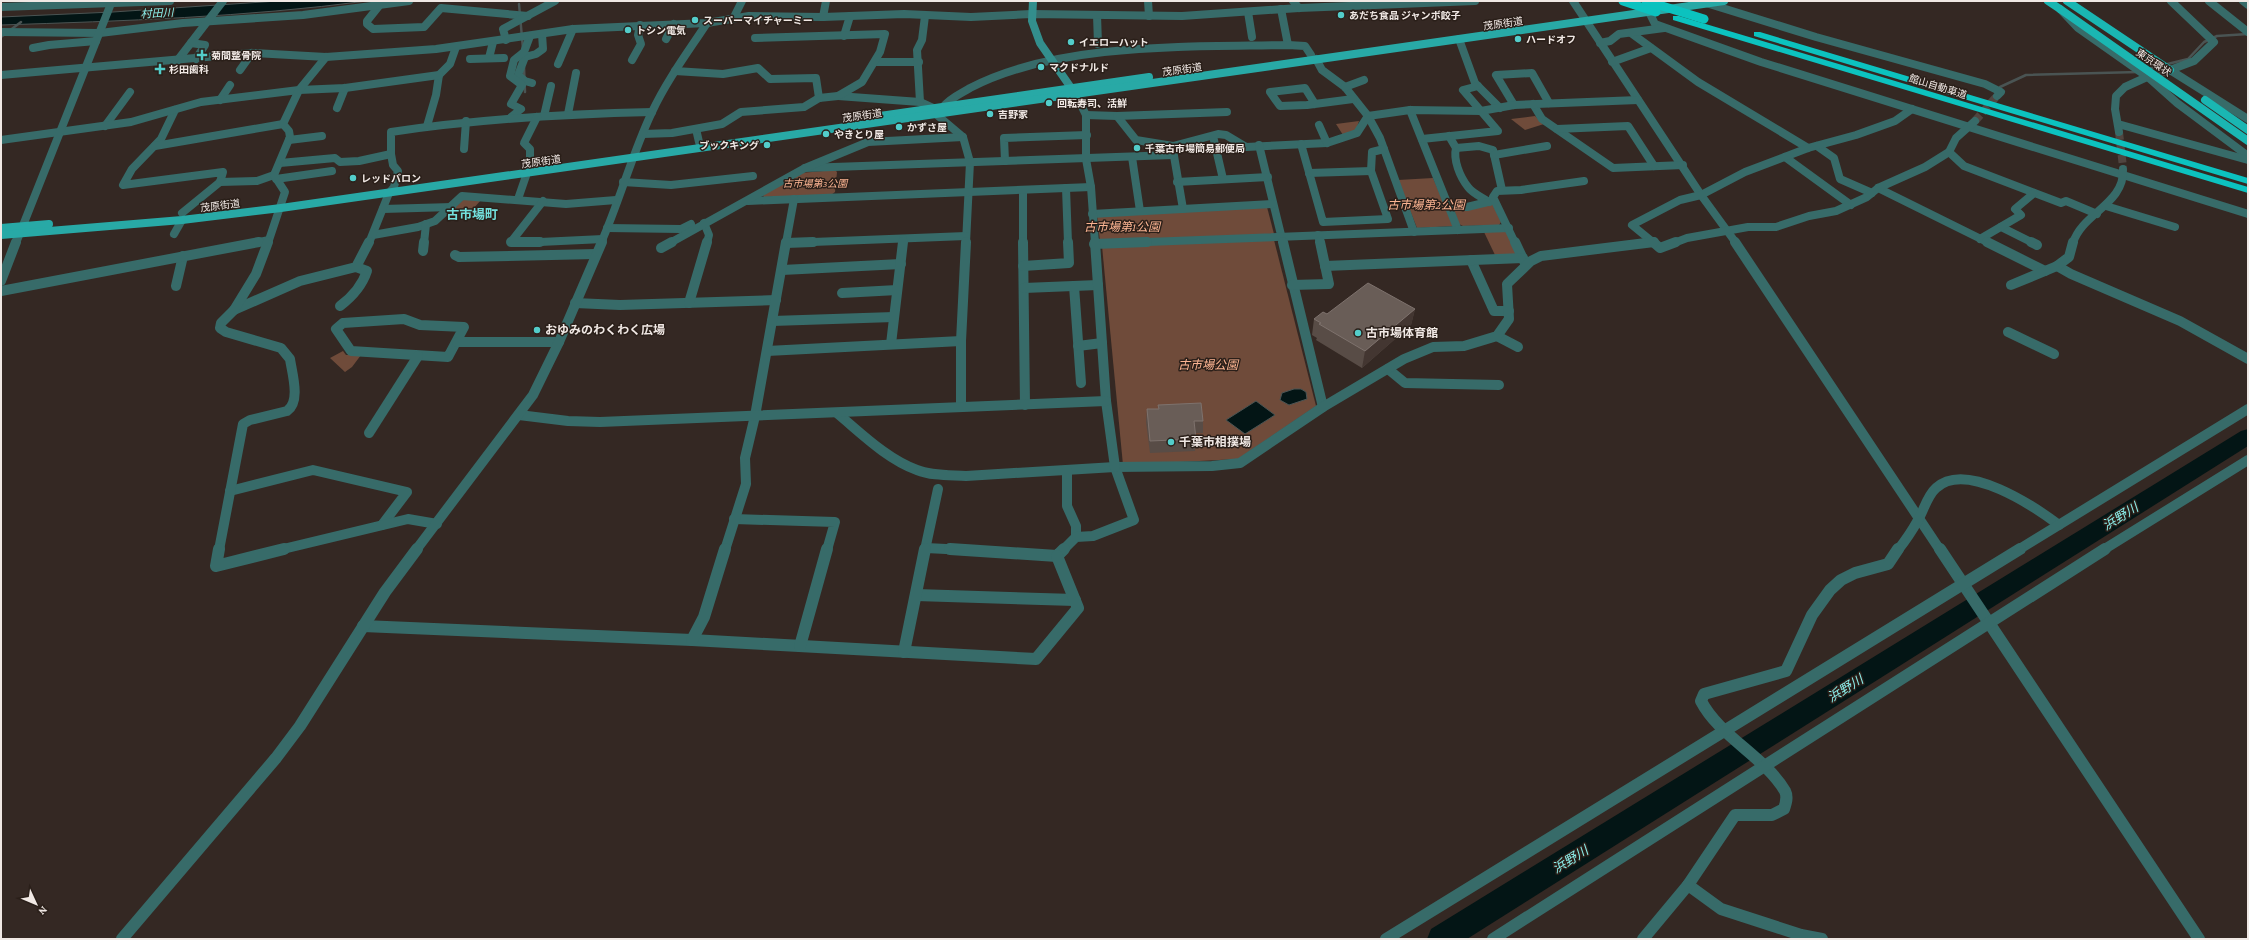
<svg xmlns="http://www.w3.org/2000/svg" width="2249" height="940" viewBox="0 0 2249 940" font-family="'Crimson Pro','Noto Sans JP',serif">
<rect width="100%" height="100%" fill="#342823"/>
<g fill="#6f4b3a">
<polygon points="1535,116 1544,124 1525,130 1511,119"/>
<polygon points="1359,121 1356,130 1343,135 1336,124"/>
<polygon points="835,170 837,172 835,192 831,195 764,197 763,195 800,173"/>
<polygon points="1433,178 1454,226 1417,228 1398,180"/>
<polygon points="464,199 481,200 473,209 452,210"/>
<polygon points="1493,204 1501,222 1499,225 1463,226 1459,224 1454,210"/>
<polygon points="1267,207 1274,234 1100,242 1097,214"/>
<polygon points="1507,231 1517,254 1495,255 1484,232"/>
<polygon points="1274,240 1316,406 1238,459 1123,465 1102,246"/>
<polygon points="343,351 346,355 361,355 352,367 345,372 330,358"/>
</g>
<g fill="#031515" stroke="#4a5453">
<path d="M278,1H367C246,17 123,21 1,25V17L113,12Z"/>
<polygon points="1294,389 1301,389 1306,392 1307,399 1289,405 1280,400 1282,393"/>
<polygon points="1256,401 1275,415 1245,434 1226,420"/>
</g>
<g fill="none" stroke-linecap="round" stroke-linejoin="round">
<g stroke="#4a5453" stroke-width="2.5">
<polyline points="519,4 523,49"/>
<polyline points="1,37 21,22"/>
<polyline points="524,67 525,92"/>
<polyline points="2147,69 2188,59 2204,42 2217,36 2248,34"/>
<polyline points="2000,87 2026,75 2138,72"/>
</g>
<polygon fill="#031515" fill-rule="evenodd" points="2248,429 2248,446 1467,939 1427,939 1431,929 2241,431"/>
<g stroke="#504540" stroke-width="8" stroke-dasharray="8 3.5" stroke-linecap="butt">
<polyline points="1975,121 1997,96"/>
<polyline points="2119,132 2123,167"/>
</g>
<polyline stroke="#504540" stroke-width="8" stroke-dasharray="8 3.5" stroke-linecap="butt" points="2147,77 2170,70"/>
<g stroke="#376b69" stroke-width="8">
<polyline points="1148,1 1149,16"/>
<polyline points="1293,1 1299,8"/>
<polyline points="1573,1 1701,195 1736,243"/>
<polyline points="2209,1 2248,32"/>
<polyline points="2243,1 2248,5"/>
<polyline points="1706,3 1816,37 1985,84 2001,92 1997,96"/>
<polyline points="379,6 367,21 367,24 373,29 424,27 441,8 528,16"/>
<polyline points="1,7 170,1"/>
<polyline points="1281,9 1288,45"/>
<polyline points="2061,10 2078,28 2149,78 2177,103 2248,156"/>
<polyline points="1248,12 1252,37"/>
<polyline points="1649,12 1655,24 1761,62 2248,214"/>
<polyline points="1097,15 1098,44"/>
<polyline points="734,17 742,1"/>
<polyline points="823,17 826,1"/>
<polyline points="1,32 100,33 183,23 303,15 409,1"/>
<polyline points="1631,33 1698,82 1808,148"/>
<polyline points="844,36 850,16"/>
<polyline points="666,39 674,24"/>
<polyline points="1459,39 1475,83 1500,108"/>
<polyline points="506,40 503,29 555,1"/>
<polyline points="191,43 205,45 196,59"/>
<polyline points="1600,43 1610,41 1619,34 1664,28"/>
<polyline points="33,48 49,45 96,41"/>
<polyline points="489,58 493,42"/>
<polyline points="470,59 504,58"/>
<polyline points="1316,59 1322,70 1345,87 1368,116 1380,138 1414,232"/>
<polyline points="632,60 641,44 638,35 640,25"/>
<polyline points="177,61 223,1"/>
<polyline points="875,62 919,62"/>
<polyline points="1612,62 1651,48"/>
<polyline points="558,64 573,29"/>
<polyline points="240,70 252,53"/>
<polyline points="2170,70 2194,61 2214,42 2171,1"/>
<polyline points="2170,70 2248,119"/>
<polyline points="675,71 723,74 758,68 770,79 816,78 819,98"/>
<polyline points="532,83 525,81 518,75 525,57 536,54 543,49 542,34"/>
<polyline points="1345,87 1364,80"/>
<polyline points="838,96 920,102 933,108"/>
<polyline points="220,100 230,85"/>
<polyline points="920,102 917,50 922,40 925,16"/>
<polyline points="1315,104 1305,88 1270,92 1280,106 1307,105 1353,99"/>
<polyline points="1533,104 1542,119 1613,168 1683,165"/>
<polyline points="1514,105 1496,75 1532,73 1549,103"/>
<path d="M943,107C950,98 960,94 970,88C1058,42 1190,47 1288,45L1305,46L1311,55"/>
<polyline points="337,108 345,88"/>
<polyline points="175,110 161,139 132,169 123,185 223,172 220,182 182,213"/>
<polyline points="1410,110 1458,230"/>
<polyline points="568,114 576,73"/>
<polyline points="937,115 963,137 970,162 966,243"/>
<polyline points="1086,115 1117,116 1136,140 1173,146 1218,134 1226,135 1246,147 1327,143 1357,133 1368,116 1410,110 1481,111 1514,105 1638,100"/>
<polyline points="544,116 551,86"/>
<polyline points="1117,116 1227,112"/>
<polyline points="511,117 521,109 511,104 522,85 510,76 514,60 524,52 530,36"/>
<polyline points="2118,124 2248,160"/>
<polyline points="1319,125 1327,143"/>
<polyline points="105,126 130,92"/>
<polyline points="427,126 436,95 439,75 450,64 456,47"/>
<polyline points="696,129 699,142"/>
<polyline points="1557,129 1628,126 1654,166"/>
<polyline points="2119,132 2115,109 2116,96 2125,87 2147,77"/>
<polyline points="643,134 672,133 722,124 741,112 804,107 819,98 838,96 862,82 880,52 885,34 755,38"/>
<polyline points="1213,136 1223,179"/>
<path d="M1449,136L1456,148C1453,160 1460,177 1468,187C1472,193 1483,198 1489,202"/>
<polyline points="1422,139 1498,131 1463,90 1478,86"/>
<polyline points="1,140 131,122 201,102 299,90 345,88 439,75"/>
<polyline points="289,140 322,136"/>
<polyline points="1301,144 1323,222 1388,219 1371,171 1372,152 1384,149"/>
<polyline points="1259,145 1283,243"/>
<polyline points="155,146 283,124"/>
<polyline points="1817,146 1834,158 1840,179 1872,193"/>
<polyline points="1456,148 1479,146 1493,150 1502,190"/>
<polyline points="464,149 466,121"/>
<polyline points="1173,150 1183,209"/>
<polyline points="1949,152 1964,166 2061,203 2066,201 2097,214"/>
<polyline points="1494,155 1547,146"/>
<polyline points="1132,157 1140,211"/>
<polyline points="1785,157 1851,205"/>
<polyline points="1005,161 1004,138 1087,135"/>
<path d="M280,163L335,158L340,162L359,161L391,154V132C478,119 564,114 652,112"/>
<polyline points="530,166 530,149 524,143 537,117"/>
<polyline points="805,168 1173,155"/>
<polyline points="1309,173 1371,171"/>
<polyline points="276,179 332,171"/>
<polyline points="220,182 257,181 274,175"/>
<polyline points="623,182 671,185 753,176"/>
<polyline points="1177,182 1268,177"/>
<polyline points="1066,188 1068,243"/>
<polyline points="1878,188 1989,243"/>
<polyline points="1023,190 1023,243"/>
<polyline points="518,199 527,173"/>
<polyline points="748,201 1091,187"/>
<polyline points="2106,206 2175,227"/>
<polyline points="1449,207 1467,207 1492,201"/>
<polyline points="383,209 452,207"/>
<polyline points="1092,214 1273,204"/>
<polyline points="704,223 709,235 707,243"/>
<polyline points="2001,227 2033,243"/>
<polyline points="607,228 681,229 691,224"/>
<polyline points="174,234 182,220"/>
<polyline points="373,235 418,227 435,221 462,196 566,204 616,200"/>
<polyline points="1318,235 1320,243"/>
<polyline points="1980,239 2021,215 2015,209 2034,193"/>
<polyline points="254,243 269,240"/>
<polyline points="268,243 285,192 274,175 290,137 289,131 283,124 299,90 326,57"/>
<polyline points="369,243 389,193 394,187 398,171 393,165 391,154"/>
<polyline points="424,243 426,224"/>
<polyline points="518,243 511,242 543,201"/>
<polyline points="519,243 603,239"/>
<polyline points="670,243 805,168 868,142 963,137"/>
<polyline points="786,243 794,199"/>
<polyline points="787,243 966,236"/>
<polyline points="903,243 903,239"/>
<polyline points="1121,243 1509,228"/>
<polyline points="1515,243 1493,197 1497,191 1521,190 1584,181"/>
<polyline points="1646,243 1654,242"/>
<polyline points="1654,243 1632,225 1680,200 1701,195 1745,172 1808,148 1856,135 1895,121 1912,109"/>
<polyline points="1674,243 1687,238 1748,227 1776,227 1809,216 1836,211 1867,197 1878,188 1925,167 1949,152 1956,138 1975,121"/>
<path d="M2073,243C2082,213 2125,204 2123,169"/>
</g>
<g stroke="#376b69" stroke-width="10">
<polyline points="511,242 540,242"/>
<polyline points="1023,242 1025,405"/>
<polyline points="1283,242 1323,407"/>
<polyline points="1515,242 1525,263"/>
<polyline points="1653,242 1660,248 1676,242"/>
<polyline points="1735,242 1940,550"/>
<polyline points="1987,242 2045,271"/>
<polyline points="2031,242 2037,245"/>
<polyline points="786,243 813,242"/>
<polyline points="1094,244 1147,242"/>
<polyline points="661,248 672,242"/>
<polyline points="423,251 424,242"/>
<polyline points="455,255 459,257 596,254"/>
<polyline points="1471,260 1494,311 1509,311"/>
<polyline points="1023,266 1069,263 1068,242"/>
<polyline points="1325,266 1523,258"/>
<polyline points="2057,266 2071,274 2180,321 2248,359"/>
<polyline points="782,270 901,264"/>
<polyline points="1292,285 1329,284 1320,242"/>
<polyline points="2011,285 2057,266 2069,257 2073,242"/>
<polyline points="176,286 183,256"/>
<polyline points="1074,286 1081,383"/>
<polyline points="1024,288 1098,285"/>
<polyline points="1,291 259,242"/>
<polyline points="842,293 897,290"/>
<polyline points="575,303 620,305 776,300"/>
<polyline points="689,303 707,242"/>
<path d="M340,306C352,297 362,286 367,271L356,267"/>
<polyline points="234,310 300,281 356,267 369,242"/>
<polygon points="404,319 420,325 464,327 448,357 351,351 336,329 343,323"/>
<polyline points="772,321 894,317"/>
<polyline points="2008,332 2054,354"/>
<polyline points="1497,336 1518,347"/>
<polyline points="457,342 559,342"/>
<polyline points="891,344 903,242"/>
<polyline points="1078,346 1102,343"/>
<polyline points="767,351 961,341"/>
<polyline points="1388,369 1405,383 1499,385"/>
<polyline points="961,406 961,341 966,242"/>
<path d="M838,414C862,434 887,459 917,470C932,476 950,475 966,476L1115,467L1212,466L1240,463L1323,407L1404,359L1433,347L1464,346L1497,336L1509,319L1507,284L1531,261L1541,256L1654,242"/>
<polyline points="369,433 418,356"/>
<polyline points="1067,470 1067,506 1076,526 1076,537"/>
<polyline points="230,491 313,470 407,492 382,525"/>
<polyline points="734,519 835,522 827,550"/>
<polyline points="926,548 966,550"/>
<path d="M219,550L243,424L250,420L287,411C301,402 292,373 290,359L281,348L226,332L220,328L221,323L234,310L256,274L268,242"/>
<polyline points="279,550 408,519 437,524"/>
<polyline points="725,550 746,484 745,458 755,416 786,242"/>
<polyline points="925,550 938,489"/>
<polyline points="1063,550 1076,537 1093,536 1134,520 1115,467"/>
<path d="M1898,550C1905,541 1912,531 1918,520C1924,510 1927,496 1936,488C1966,460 2035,507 2059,525"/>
</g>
<g stroke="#376b69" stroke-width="12">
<polyline points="219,549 216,566 284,549"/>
<polyline points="950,549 1057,556 1064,549"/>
<polyline points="1940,549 2199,939"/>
<polyline points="916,595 1075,600"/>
<polyline points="363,626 692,640 1036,659 1078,608 1057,556"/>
<polyline points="692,640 704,617 725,549"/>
<polyline points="800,646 827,549"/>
<polyline points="904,652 925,549"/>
<polyline points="1688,885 1721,909 1801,935 1822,939"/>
<path d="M1643,939L1688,885L1735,815H1772L1784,809C1786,803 1788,797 1785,791C1765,757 1719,736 1701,701L1704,694L1786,671L1812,615L1830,590L1841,580L1855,573L1888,564L1898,549"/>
</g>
<g stroke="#376b69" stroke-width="8">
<polyline points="1,75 252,53 326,57 436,49 573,29 707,23 749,16 823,17 904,14 971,17 1031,14 1182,16 1299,8 1475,1"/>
<polyline points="1076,95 1086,115 1086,159 1091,187 1095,243"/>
<polyline points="16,243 112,1"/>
<path d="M601,243C620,200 632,154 652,112C667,80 688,52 707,23"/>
</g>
<g stroke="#376b69" stroke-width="10">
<polyline points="1095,242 1106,401 1115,467"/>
<polyline points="1,281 16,242"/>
<polyline points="519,415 568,421 600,422 1106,401"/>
<polyline points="416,550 533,395 559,342 602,242"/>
<polyline points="2018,550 2248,409"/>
<polyline points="2103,550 2248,460"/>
</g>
<g stroke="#376b69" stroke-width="12">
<polyline points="122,939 276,758 300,726 385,592 417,549"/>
<polyline points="1386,939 2020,549"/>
<polyline points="1493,939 2105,549"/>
</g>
<polyline stroke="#338e8c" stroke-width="8" points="1033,1 1032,21 1040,43 1076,95"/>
<g stroke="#28a9a6" stroke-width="8">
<polyline points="880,116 1149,77"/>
<polyline points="1,228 49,224"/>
<polyline points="1,235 182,220 281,208 1724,1"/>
</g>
<g stroke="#1ab6b2" stroke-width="8">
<polyline points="2048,1 2060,9"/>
<polyline points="2067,1 2170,70"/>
</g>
<g fill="#0cc2bf" fill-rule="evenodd">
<polygon points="1673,16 1679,16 2248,187 2248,193 1673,20"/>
<polygon points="1754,32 1760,32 2248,178 2248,184 1754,36"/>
</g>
<g stroke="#1ab6b2" stroke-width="8">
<polyline points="2060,9 2248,141"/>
<polyline points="2205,100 2248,130"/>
</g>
<g stroke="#0cc2bf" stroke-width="9">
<polyline points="1623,1 1656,12"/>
<polyline points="1646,1 1704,19"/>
</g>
</g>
<g fill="#584c46">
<polygon points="1415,309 1411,325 1362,368 1316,340 1317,338 1312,335 1314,319"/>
<polygon points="1158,405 1203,421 1203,433 1196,433 1196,439 1195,451 1150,453 1146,422 1147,409 1158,409"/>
</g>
<polygon fill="#433631" points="1415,309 1411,325 1362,368 1365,351"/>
<g fill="#695d57" stroke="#7e726d">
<polygon points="1368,283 1415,309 1365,351 1319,324 1321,323 1314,319 1323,312 1327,314"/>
<polygon points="1201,403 1203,421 1194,421 1196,439 1150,441 1147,409 1159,409 1158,405"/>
</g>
<g fill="#53cdca" stroke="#2a1f19" stroke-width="1.5">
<circle cx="1341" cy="15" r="4"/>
<circle cx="695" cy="20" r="4"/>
<circle cx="628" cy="30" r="4"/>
<circle cx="1518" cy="39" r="4"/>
<circle cx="1071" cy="42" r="4"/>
<path d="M200 49h4v4h4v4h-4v4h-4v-4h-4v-4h4z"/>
<circle cx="1041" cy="67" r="4"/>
<path d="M158 63h4v4h4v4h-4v4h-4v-4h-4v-4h4z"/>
<circle cx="1049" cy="103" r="4"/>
<circle cx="990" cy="114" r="4"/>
<circle cx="899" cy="127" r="4"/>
<circle cx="826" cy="134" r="4"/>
<circle cx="767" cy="145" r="4"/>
<circle cx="1137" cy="148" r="4"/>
<circle cx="353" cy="178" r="4"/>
<circle cx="537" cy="330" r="4"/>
<circle cx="1358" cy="333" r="4"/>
<circle cx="1171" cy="442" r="4"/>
</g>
<g text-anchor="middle" stroke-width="3" stroke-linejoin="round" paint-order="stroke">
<g font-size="10" font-weight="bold" fill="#f0e8e4" stroke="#2a1f19" text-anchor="start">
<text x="1349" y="19">あだち食品 ジャンボ餃子</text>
<text x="703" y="24">スーパーマイチャーミー</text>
<text x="636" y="34">トシン電気</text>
<text x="1526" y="43">ハードオフ</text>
<text x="1079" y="46">イエローハット</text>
<text x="211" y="59">菊間整骨院</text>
<text x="1049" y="71">マクドナルド</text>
<text x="169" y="73">杉田歯科</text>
<text x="1057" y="107">回転寿司、活鮮</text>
<text x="998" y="118">吉野家</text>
<text x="907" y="131">かずさ屋</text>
<text x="834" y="138">やきとり屋</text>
<text x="759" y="149" text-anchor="end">ブックキング</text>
<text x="1145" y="152">千葉古市場簡易郵便局</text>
<text x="361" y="182">レッドバロン</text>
</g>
<g font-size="10" fill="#f0e8e4" stroke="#2a1f19">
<text transform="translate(1503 23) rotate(-8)" y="4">茂原街道</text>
<text transform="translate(2154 62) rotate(34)" y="4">東京環状</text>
<text transform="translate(1182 69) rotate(-8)" y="4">茂原街道</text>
<text transform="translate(1938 86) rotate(17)" y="4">館山自動車道</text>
<text transform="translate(862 115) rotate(-8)" y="4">茂原街道</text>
<text transform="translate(541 161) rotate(-8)" y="4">茂原街道</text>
<text transform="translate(220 205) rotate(-7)" y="4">茂原街道</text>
</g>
<g font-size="10" font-style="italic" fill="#fbb492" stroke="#2a1f19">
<text x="815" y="187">古市場第3公園</text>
</g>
<g font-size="11" font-style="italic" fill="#8bf0ec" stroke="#2a1f19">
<text transform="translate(157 13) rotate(-3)" y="4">村田川</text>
</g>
<g font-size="12" font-style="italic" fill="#fbb492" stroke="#2a1f19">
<text x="1426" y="209">古市場第2公園</text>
<text x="1122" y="231">古市場第1公園</text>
<text x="1208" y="369">古市場公園</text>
</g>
<g font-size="12" font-weight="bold" fill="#f0e8e4" stroke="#2a1f19" text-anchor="start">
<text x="545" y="334">おゆみのわくわく広場</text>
<text x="1366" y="337">古市場体育館</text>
<text x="1179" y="446">千葉市相撲場</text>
</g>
<g font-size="13" font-weight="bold" fill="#72dedb" stroke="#2a1f19">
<text x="472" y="219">古市場町</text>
</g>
<g font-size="13" font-style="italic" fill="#8bf0ec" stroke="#2a1f19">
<text transform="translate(2120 516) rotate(-32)" y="5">浜野川</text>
<text transform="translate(1845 688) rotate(-32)" y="5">浜野川</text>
<text transform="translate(1570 859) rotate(-32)" y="5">浜野川</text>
</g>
</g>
<rect width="2249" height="940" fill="none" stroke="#f0e8e4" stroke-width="4"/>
<g transform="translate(36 904) rotate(134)" stroke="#2a1f19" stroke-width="3" paint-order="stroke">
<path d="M0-3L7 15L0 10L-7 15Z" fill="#f0e8e4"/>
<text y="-6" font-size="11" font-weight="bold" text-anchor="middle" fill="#f0e8e4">N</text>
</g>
</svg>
